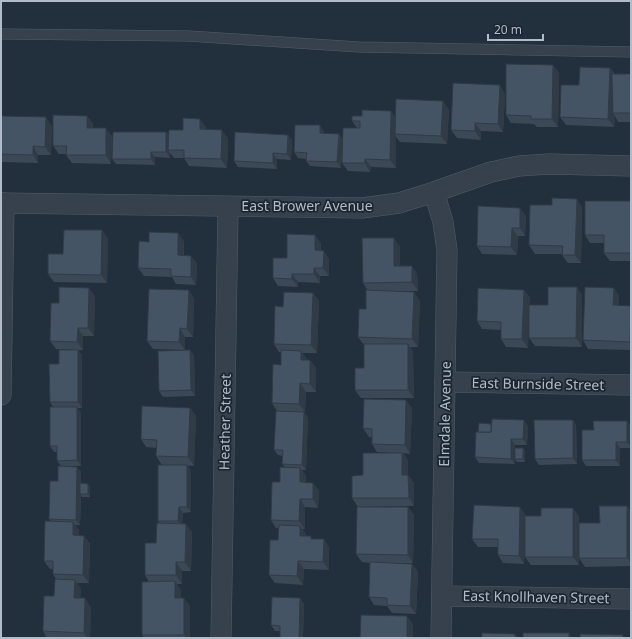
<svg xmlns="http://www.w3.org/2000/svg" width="632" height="639" viewBox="0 0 632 639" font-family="'Noto Sans',sans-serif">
<rect width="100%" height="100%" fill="#222f3d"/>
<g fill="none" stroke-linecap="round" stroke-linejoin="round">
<g stroke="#545e6b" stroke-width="11">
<polyline id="lane" points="1,34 188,36 359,47 631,52"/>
</g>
<g stroke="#545e6b" stroke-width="21">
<g id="street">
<polyline points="434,192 443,222 447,250 441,638"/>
<polyline points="1,203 362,208 399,203 434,192 491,172 519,166 549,164 631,166"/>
<polyline points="445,382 631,385"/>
<polyline points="1,395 4,203"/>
<polyline points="442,596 631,599"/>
<polyline points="221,638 228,207"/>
</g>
</g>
<use href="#lane" stroke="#36414d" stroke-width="10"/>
<use href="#street" stroke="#36414d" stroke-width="20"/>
</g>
<g fill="#3b4856">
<polygon points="553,65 559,73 558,127 537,127 534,124 511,123 506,115"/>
<polygon points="610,68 615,74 631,74 631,122 618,122 615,116 614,127 566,125 560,117"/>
<polygon points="505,94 503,132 481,131 481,140 457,138 451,130"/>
<polygon points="443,101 449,110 447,144 400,142 396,137 396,168 371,167 370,172 348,171 342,163 357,128 352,121 395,117"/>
<polygon points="1,116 52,126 51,155 38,155 38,163 1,162"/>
<polygon points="87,116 93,124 93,128 112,136 111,164 72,163 66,155 66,154 59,154 53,146"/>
<polygon points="206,127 206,129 228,138 227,168 189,166 184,158 174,158 170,153 170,158 155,157 155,165 116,164 112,159 166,132 169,135 183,130"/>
<polygon points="324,131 324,134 339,134 343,140 341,168 310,166 306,161 306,159 298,158 294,152"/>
<polygon points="288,135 292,140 291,160 277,159 277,169 238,167 234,161"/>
<polygon points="631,201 631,261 610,261 604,253 604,243 590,243 585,235"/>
<polygon points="552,205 582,207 581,263 568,263 562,255 562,254 535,254 529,245"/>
<polygon points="526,216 525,236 518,236 517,255 482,254 477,246"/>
<polygon points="108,238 107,283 54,282 48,274 63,254"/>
<polygon points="184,241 184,255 191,256 197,264 196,285 176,284 172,277 144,276 138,268"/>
<polygon points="321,243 321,250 329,259 329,276 320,276 320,283 298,282 298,287 278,286 273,278 287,258"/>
<polygon points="400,246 400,266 412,266 417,274 418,291 382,291 420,301 418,347 410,347 413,352 414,398 361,398 355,390 364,368 364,345 358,337 366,309 368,291 363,283"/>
<polygon points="577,287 582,295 582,347 535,346 529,338 529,312 528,348 506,347 501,339 501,330 482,329 477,321 524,290 530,298 529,305 548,305"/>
<polygon points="614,288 619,296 619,306 631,306 631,350 588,349 583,340"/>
<polygon points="313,293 319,301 317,353 302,353 307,359 307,360 310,360 316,368 316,392 306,392 305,412 304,412 308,418 306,470 302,470 306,476 306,483 313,483 319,491 318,508 305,507 305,529 302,529 306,534 306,536 312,539 329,547 329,570 304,569 303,585 275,583 269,575 278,540 279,528 276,528 271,520 280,482 285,467 282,464 283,456 278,455 274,450 277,411 272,403 281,365 281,352 279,352 274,344 283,307"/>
<polygon points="95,296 94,336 83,336 83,350 78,350 82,355 82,408 77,408 81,413 81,466 65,466 77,467 81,472 81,483 88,484 90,487 90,497 82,497 81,495 80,525 75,525 79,530 79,535 84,536 90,544 89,583 77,583 81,589 80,598 91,607 90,638 47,638 43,631 54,596 56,579 53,574 53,569 50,569 44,561 51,521 49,519 58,481 61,466 57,461 57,452 54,452 50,446 53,407 50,402 59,364 75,350 56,349 50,341 59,303"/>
<polygon points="194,298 193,337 185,337 185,350 153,349 147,341"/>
<polygon points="190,350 194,356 195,396 163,397 159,391"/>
<polygon points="190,408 196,416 194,466 162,465 156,456 156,448 146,447 141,439"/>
<polygon points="412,408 410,454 403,453 408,461 408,475 414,483 414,506 358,507 352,498 363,475 391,453 377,452 372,444 372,437 369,437 363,428"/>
<polygon points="573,420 576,425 577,464 539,465 535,459"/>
<polygon points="627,421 631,426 631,448 620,448 620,466 586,466 582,460 594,430"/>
<polygon points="528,426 527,445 515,445 515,448 523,448 525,451 525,462 517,462 515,459 515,464 479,463 475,457 478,432"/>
<polygon points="187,465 191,471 191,512 183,513 182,524 192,532 191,571 182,571 182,584 176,584 181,590 181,598 190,606 190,638 144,638 142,635 149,582 145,575 156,543 160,524 158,521"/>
<polygon points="627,506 631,511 631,566 585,567 579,558 579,525 579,565 531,565 525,557 525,541 524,564 503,563 498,555 498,547 478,547 472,539 526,515 526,516 579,516 579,523 600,523"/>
<polygon points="408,507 414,515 413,563 381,563 412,564 418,572 416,614 392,613 387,606 374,605 369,597 370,563 362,562 356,554"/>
<polygon points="304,603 303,638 280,638 280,631 275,631 271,625"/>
</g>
<g fill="#303b46">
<polygon points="553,65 559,73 558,127 552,119"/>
<polygon points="610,68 616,76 613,113 615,116 614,127 608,119"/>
<polygon points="500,85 505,94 503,132 498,124"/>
<polygon points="443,101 449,110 447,144 441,136"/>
<polygon points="391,111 397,119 395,134 396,137 396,168 390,160"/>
<polygon points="87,116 93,124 93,136 87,128"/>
<polygon points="46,117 52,126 51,155 45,147"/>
<polygon points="200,119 206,127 205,138 200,129"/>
<polygon points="475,123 481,131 481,140 475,131"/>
<polygon points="320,125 324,131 324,139 320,133"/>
<polygon points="106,128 112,136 111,164 106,155"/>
<polygon points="222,130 228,138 227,168 221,159"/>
<polygon points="166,132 170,138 168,150 170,153 170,158 166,152"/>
<polygon points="339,134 343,140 341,168 337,162"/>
<polygon points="288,135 292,140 291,160 287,154"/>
<polygon points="33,146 38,155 38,163 33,155"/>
<polygon points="151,152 155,157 155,165 151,159"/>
<polygon points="273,153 277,159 277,169 273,163"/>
<polygon points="365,159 371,167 370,172 365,163"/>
<polygon points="577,199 582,207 581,263 575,255"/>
<polygon points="520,208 526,216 525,236 520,228"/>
<polygon points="512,228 518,236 517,255 511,247"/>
<polygon points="102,230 108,238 107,283 101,275"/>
<polygon points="178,233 184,241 183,263 178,255"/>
<polygon points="315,235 321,243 320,259 315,250"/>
<polygon points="394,238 400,246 400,274 394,266"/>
<polygon points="324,251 329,259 329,276 323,268"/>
<polygon points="191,256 197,264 196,285 191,277"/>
<polygon points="412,266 417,274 418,291 412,282"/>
<polygon points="314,268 320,276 320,283 314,274"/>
<polygon points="292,274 298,282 298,287 292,279"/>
<polygon points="577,287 582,295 582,347 576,338"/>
<polygon points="89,288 95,296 94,336 88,328"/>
<polygon points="614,288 619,296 619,314 613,305"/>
<polygon points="189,290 194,298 193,337 187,329"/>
<polygon points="524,290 530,298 528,348 522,339"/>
<polygon points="414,292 420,301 418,347 412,339"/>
<polygon points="313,293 319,301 317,353 311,345"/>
<polygon points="631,306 631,344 630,342"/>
<polygon points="78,328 83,336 83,350 77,342"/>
<polygon points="180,328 185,337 185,350 179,342"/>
<polygon points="408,344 413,352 414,398 408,390"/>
<polygon points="78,350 82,355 82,408 78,402"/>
<polygon points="190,350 194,356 195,396 191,390"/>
<polygon points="301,351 307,359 306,368 301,360"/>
<polygon points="310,360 316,368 316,392 310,384"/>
<polygon points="300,383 306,392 305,412 299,404"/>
<polygon points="406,400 412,408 410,454 405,445"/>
<polygon points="77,407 81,413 81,466 77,460"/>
<polygon points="190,408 196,416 194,466 188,457"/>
<polygon points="304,412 308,418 306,470 302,465"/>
<polygon points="524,420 528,426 527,445 523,439"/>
<polygon points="573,420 576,425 577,464 573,458"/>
<polygon points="627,421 631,426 631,447 627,442"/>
<polygon points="511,439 515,445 515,464 511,459"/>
<polygon points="616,442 620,448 620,466 616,460"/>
<polygon points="523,448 525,451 525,462 523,459"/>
<polygon points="402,453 408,461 408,483 402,475"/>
<polygon points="187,465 191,471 191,512 187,507"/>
<polygon points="77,467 81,472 81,494 80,494 81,495 80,525 76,520"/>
<polygon points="300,468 306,476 305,491 300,482"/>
<polygon points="408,475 414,483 414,506 409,498"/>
<polygon points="313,483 319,491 318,508 313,499"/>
<polygon points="88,484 90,487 90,497 88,494"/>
<polygon points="300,499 305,507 305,529 299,521"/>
<polygon points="627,506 631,511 631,563 627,558"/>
<polygon points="179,507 183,513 182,526 178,521"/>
<polygon points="408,507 414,515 413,563 408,555"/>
<polygon points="520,507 526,515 524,564 519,556"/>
<polygon points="573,508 579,516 579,565 573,557"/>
<polygon points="73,522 79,530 78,543 73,535"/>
<polygon points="186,524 192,532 191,571 185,562"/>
<polygon points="300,526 306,534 305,544 300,536"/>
<polygon points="84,536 90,544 89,583 83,575"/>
<polygon points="324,539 329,547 329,570 323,562"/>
<polygon points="298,561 304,569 303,585 297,576"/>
<polygon points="176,562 182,571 182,584 176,575"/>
<polygon points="412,564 418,572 416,614 410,606"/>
<polygon points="75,580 81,589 80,606 74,598"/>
<polygon points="175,581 181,590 181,606 175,598"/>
<polygon points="85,598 91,607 90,638 87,638 84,633"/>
<polygon points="184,598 190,606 190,638 186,638 184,635"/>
<polygon points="300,598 304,603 303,638 299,638"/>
<polygon points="407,616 413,624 413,638 407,638"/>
<polygon points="569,633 573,638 569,638"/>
<polygon points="515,634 519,638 515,638"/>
</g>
<g fill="#455464" stroke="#303b46">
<polygon points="506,64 553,65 552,119 531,119 531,116 506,115"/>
<polygon points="580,67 610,68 608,119 560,117 561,85 579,85"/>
<polygon points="612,74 631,74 631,113 613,113"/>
<polygon points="453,83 500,85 498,124 475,123 475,131 451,130"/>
<polygon points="396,99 443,101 441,136 395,134"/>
<polygon points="362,110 391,111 390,160 365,159 365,163 342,163 343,128 360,128 360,121 352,121 352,116 362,116"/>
<polygon points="53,115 87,116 87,128 106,128 106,155 66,155 67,146 53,146"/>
<polygon points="1,116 46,117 45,147 33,146 33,155 1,154"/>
<polygon points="183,118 200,119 200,129 222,130 221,159 184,158 184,150 168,150 169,130 183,130"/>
<polygon points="295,125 320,125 320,133 339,134 337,162 306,161 307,153 294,152"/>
<polygon points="113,132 166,132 166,152 151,152 151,159 112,159"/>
<polygon points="235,132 288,135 287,154 273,153 273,163 234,161"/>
<polygon points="552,198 577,199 575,255 562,255 563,246 529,245 530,205 552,205"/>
<polygon points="585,201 631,201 631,253 604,253 604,235 585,235"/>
<polygon points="478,206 520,208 520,228 512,228 511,247 477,246"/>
<polygon points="64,230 102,230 101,275 48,274 48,254 63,254"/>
<polygon points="149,232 178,233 178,255 191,256 191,277 171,276 171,269 138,268 139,241 149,242"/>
<polygon points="287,234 315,235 315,250 324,251 323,268 314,268 314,274 292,274 292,279 273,278 273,258 287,258"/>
<polygon points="362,238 394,238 394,266 412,266 412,282 363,283"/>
<polygon points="59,287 89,288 88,328 78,328 77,342 50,341 51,303 59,303"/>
<polygon points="548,287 577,287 576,338 529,338 529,305 548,305"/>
<polygon points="585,287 614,288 613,305 631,306 630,342 583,340"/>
<polygon points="478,288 524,290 522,339 501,339 501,322 477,321"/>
<polygon points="149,289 189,290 187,329 180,328 179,342 147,341"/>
<polygon points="366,290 414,292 412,339 358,337 359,309 366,309"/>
<polygon points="284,292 313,293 311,345 274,344 275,306 283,307"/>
<polygon points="364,344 408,344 408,390 355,390 355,368 364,368"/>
<polygon points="59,350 78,350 78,402 50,402 49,364 59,364"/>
<polygon points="190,350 191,390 159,391 158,351"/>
<polygon points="281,350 301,351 301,360 310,360 310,384 300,383 299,404 272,403 273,364 281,365"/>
<polygon points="364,399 406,400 405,445 372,444 372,429 363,428"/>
<polygon points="142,406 190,408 188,457 156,456 157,440 141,439"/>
<polygon points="50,407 77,407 77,460 57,461 57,446 50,446"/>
<polygon points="276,411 304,412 302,465 282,464 283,450 274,450"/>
<polygon points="492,419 524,420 523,439 511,439 511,459 475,457 476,432 491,432"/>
<polygon points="534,420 573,420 573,458 535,459"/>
<polygon points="593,421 627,421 627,442 616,442 616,460 582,460 582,430 594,430"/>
<polygon points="479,423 491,424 491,432 478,432"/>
<rect x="515" y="448" width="8" height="11"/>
<polygon points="363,453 402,453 402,475 408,475 409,498 352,498 352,476 363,475"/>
<polygon points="158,465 187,465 187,507 179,507 178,521 158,521"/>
<polygon points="58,466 77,467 76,520 49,519 50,481 58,481"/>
<polygon points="280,467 300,468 300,482 313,483 313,499 300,499 299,521 271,520 272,482 280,482"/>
<polygon points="80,483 88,484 88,494 80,494"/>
<polygon points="474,505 520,507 519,556 498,555 498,539 472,539"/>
<polygon points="599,506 627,506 627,558 579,558 579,523 600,523"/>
<polygon points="357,507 408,507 408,555 356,554"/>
<polygon points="541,508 573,508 573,557 525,557 525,516 541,516"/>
<polygon points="45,521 73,522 73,535 84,536 83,575 53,574 53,561 44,561"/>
<polygon points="157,523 186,524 185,562 176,562 176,575 145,575 145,543 156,543"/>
<polygon points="279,525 300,526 300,536 311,536 311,539 324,539 323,562 298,561 297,576 269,575 270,540 278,540"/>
<polygon points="370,562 412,564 410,606 387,605 387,598 369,597"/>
<polygon points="55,579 75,580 74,598 85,598 84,633 43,631 44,596 54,596"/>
<polygon points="175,581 175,598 184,598 184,635 142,635 142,582"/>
<polygon points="272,597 300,598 299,638 280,638 280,626 271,625"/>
<polygon points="361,615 407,616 407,638 360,638"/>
<polygon points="482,633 515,634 515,638 482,638"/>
<rect x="523" y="633" width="46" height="5"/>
<polygon points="580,634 623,635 623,638 580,638"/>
</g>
<g text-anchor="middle" stroke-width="3.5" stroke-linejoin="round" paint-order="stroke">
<g font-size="14" fill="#b1bbc9" stroke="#1b2632">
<text x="307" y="211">East Brower Avenue</text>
<text transform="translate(538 384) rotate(1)" y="5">East Burnside Street</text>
<text transform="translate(445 414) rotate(-89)" y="5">Elmdale Avenue</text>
<text transform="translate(225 422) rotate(-89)" y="5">Heather Street</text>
<text transform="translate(536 597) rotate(1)" y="5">East Knollhaven Street</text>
</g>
</g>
<rect width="632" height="639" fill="none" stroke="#b1bbc9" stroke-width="4"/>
<path d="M488 34v6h55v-6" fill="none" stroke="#b1bbc9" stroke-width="2"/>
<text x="494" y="34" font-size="12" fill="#b1bbc9" stroke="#1b2632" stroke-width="3" paint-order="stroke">20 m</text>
</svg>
